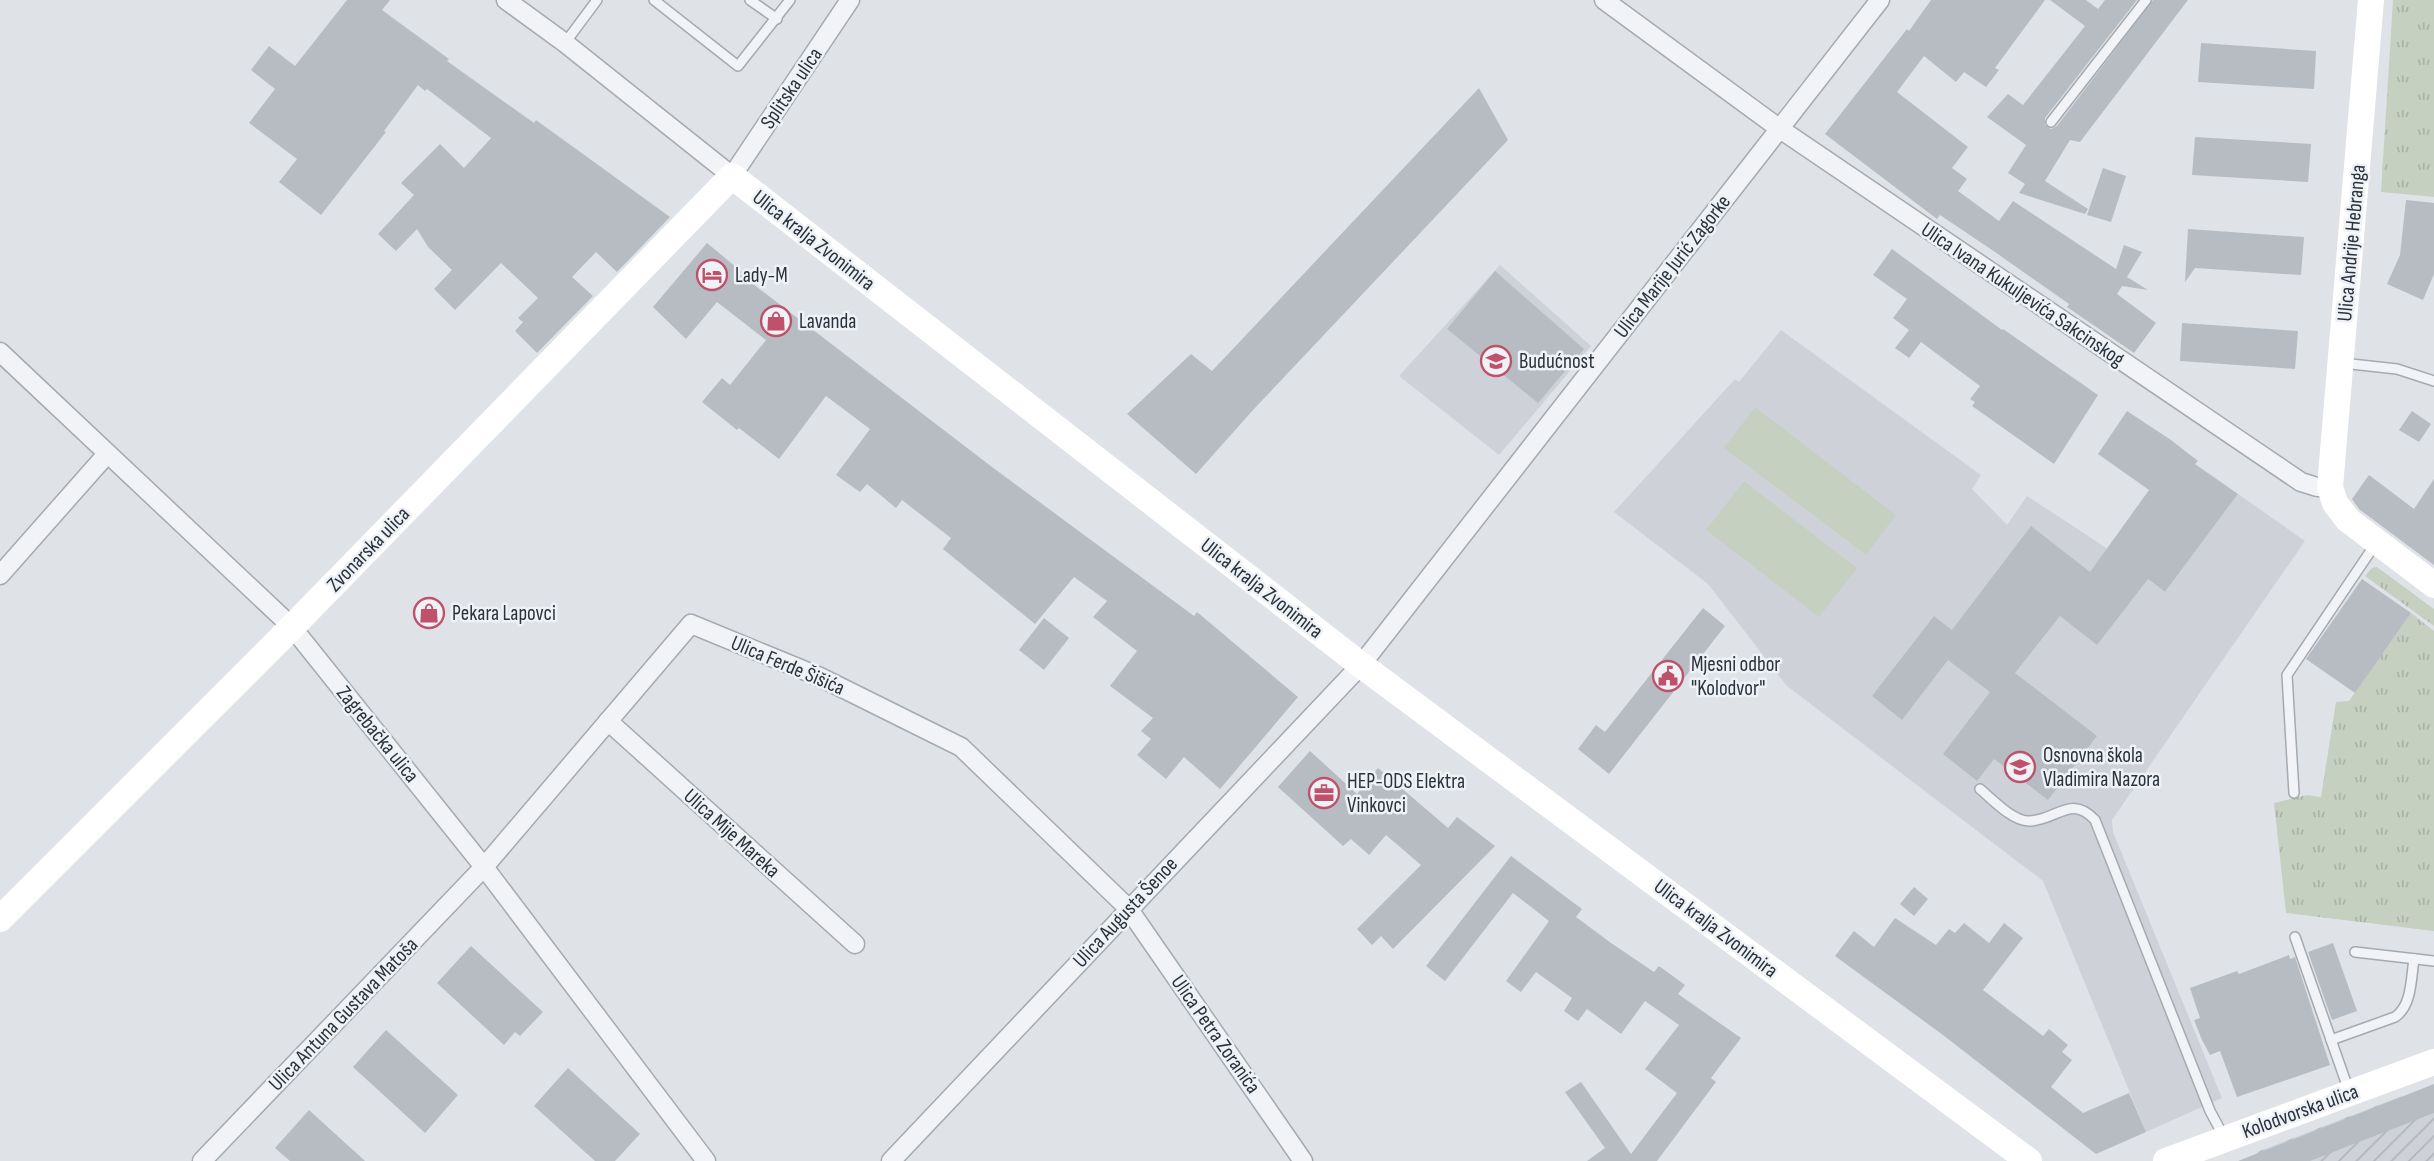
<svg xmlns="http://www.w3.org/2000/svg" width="2434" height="1161" viewBox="0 0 2434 1161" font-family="'Sofia Sans Condensed',sans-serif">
<defs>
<pattern id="industrial-furrows" width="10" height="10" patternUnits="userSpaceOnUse" patternTransform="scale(1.75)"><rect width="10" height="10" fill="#ced2d8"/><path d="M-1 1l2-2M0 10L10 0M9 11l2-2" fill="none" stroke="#b1b5ba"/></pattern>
<pattern id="grass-tufts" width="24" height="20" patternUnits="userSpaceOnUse" patternTransform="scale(1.75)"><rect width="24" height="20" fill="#c6d0c1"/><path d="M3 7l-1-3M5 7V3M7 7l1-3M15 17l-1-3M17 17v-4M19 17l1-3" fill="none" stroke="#aab3a7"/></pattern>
</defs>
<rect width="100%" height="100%" fill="#dfe3e7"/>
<g fill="#ced2d8">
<polygon points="1500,265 1591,346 1499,455 1399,376"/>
<polygon points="1781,330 1981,475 1972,489 2007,525 2027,496 2108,549 2165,592 2238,494 2305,541 2112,820 2113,832 2222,1098 2146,1132 2043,881 1787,686 1708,584 1614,512 1735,379 1739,382"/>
</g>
<polygon fill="url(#industrial-furrows)" points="2402,1096 2411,1121 2434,1113 2434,1161 2256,1161 2260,1159 2257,1152"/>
<g fill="url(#grass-tufts)">
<polygon points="2393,0 2434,0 2434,197 2381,192"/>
<polygon points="2377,567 2434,609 2434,626 2365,576 2372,568"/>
<polygon points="2411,613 2434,631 2434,931 2286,913 2274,803 2307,795 2321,797 2336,702 2349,701"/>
</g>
<g fill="#c6d0c1">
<polygon points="1755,407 1896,515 1866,555 1724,448"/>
<polygon points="1744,481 1857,568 1819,617 1706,530"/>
</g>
<g fill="#b7bcc3">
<polygon points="347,0 390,0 382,10 449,59 447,61 534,123 536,120 670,217 617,272 596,252 572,277 593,296 537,353 515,331 523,322 518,318 538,298 501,263 455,310 434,289 452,270 428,247 417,229 396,251 378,234 414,195 401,183 440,144 464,168 491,138 427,89 425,91 418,85 384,131 386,132 321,215 279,182 297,159 249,123 275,89 251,70 269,46 295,66"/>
<polygon points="1931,0 2045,0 1995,68 1999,70 1986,87 1964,72 1956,82 1924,56 1897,92 1968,147 1952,168 1967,179 1958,191 1999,221 2013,201 2116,269 2124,245 2142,252 2127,277 2148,290 2122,286 2117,294 2156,323 2134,353 2067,307 2069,304 1995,252 1940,215 1937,219 1825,134 1907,29 1909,31"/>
<polygon points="2050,0 2086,0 2098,9 2105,0 2137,0 2045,118 2045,125 2051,129 2057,126 2153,0 2188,0 2080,142 2070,140 2045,181 2088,209 2085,214 2019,193 2025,184 2008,173 2026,145 1987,117 2008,94 2023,105 2085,26"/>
<polygon points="2201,43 2316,51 2314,89 2198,82"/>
<polygon points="1479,88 1508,140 1253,410 1196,474 1127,414 1191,354 1212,371"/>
<polygon points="2195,137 2311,144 2308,182 2192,175"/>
<polygon points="2103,168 2126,176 2111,222 2087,215"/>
<polygon points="2406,200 2434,203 2434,274 2423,300 2387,284 2400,255"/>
<polygon points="2188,229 2304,237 2301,275 2195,268 2185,282"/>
<polygon points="707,243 742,272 740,274 992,467 1194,616 1197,612 1298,697 1220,789 1184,757 1166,779 1137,755 1151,739 1141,731 1153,718 1110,686 1137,651 1093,617 1107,601 1074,577 1035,624 943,549 951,538 902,500 896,508 867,484 860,492 836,475 870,429 826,396 779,459 739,428 737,430 702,402 722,378 730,385 766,340 717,302 686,339 653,307"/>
<polygon points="1892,249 2002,330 2003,329 2098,395 2054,464 1972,406 1975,402 1970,399 1980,386 1921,342 1909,358 1895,348 1909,330 1893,318 1907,299 1873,275"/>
<polygon points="1495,271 1584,349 1538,403 1447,329"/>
<polygon points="2182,323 2298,331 2295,369 2180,361"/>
<polygon points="2127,411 2171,440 2198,461 2195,464 2238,494 2165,592 2148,579 2097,645 2060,616 2015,673 2097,736 2048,800 1994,759 1977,781 1943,754 1990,692 1948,660 1902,720 1872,696 1934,616 1952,630 2031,526 2090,572 2149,490 2098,454"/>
<polygon points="2412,411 2431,424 2419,442 2399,430"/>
<polygon points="2369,475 2414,509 2434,479 2434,565 2359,509 2352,499"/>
<polygon points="2362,579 2411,613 2355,693 2306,659"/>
<polygon points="1703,608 1725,626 1609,774 1578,749 1596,725 1605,732"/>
<polygon points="1044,618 1069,638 1044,670 1019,650"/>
<polygon points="1310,751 1357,794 1378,768 1448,828 1457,817 1495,846 1393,949 1381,936 1372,945 1357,929 1421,865 1386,835 1369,855 1351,839 1343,846 1278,787"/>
<polygon points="1511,856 1582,909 1576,917 1611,943 1654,972 1659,966 1685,985 1678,994 1741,1038 1711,1078 1716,1082 1657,1161 1587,1161 1605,1148 1565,1092 1581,1082 1631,1154 1677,1093 1645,1069 1679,1025 1645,1001 1621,1034 1587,1009 1578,1021 1564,1011 1572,998 1536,972 1521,992 1506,981 1549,921 1513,893 1445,981 1426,966"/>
<polygon points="1914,887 1928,899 1914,916 1900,904"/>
<polygon points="1895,918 1936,945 1949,929 1955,933 1964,923 1989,943 2004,923 2023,938 1983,990 2043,1036 2049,1029 2068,1045 2062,1052 2072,1060 2051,1087 2083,1113 2129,1093 2146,1132 2096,1154 1943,1035 1835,956 1854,931 1874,947"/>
<polygon points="2333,943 2357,1011 2332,1020 2308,952"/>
<polygon points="471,946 543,1012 520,1036 515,1032 504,1045 437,983"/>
<polygon points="2289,955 2290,959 2295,957 2330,1065 2237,1097 2220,1051 2210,1055 2202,1040 2194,1020 2200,1018 2190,988 2237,971 2239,974"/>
<polygon points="386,1030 458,1095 425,1133 353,1067"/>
<polygon points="568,1068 640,1134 615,1161 595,1161 534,1106"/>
<polygon points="2434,1084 2434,1113 2310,1161 2238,1161"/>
<polygon points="309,1110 365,1161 290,1161 275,1148"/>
</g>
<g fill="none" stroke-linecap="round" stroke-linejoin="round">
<g stroke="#a5aab0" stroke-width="12">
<g id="lane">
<polyline points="654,0 738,66 790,0"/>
<polyline points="750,0 777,19"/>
<polyline points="565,43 597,0"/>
<polyline points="2051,122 2146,0"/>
<polyline points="2342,363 2397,369 2434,381"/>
<path d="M1980,789C1992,799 2013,822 2030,821C2057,820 2071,794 2095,820L2210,1111L2224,1137"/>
<polyline points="2294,793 2287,675 2376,543"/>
<polyline points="2295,937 2349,1091"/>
<polyline points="2355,952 2434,961"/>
<path d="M2331,1040L2395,1017C2412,1006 2411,978 2414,959"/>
</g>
</g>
<g stroke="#a5aab0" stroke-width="21">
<g id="street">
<polyline points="506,0 565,43 732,176 850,0"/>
<polyline points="1604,0 1780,129 2301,482 2317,487 2330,487"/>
<polyline points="0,352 292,627 484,867 706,1161"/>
<polyline points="0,575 107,454"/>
<polyline points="608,721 855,944"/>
<polyline points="202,1161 484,867 691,624 820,677 961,747 1128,908 1303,1161"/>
<polyline points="891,1161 1361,665 1880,0"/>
</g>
</g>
<use href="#lane" stroke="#f1f3f6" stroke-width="9"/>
<use href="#street" stroke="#f1f3f6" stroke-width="18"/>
<g stroke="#fff" stroke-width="26">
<polyline points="2371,0 2330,487 2335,503 2348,520 2434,585"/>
<polyline points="0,919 292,627 732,176 1361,665 2029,1161"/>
<polyline points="2166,1161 2434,1062"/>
</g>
</g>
<defs>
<g id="hotel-ring" transform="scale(1.575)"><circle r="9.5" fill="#eef1f5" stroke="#bf516b" stroke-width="1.5"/><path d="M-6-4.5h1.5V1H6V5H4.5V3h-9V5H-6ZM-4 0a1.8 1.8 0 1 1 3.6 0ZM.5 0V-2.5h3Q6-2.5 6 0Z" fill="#bf516b"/></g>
<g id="shop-ring" transform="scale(1.575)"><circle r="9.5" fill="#eef1f5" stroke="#bf516b" stroke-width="1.5"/><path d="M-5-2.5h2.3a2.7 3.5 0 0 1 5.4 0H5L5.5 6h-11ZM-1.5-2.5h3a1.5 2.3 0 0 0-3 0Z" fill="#bf516b"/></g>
<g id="school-ring" transform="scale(1.575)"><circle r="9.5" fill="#eef1f5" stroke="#bf516b" stroke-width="1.5"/><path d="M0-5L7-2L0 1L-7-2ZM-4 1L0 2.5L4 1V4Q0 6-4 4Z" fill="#bf516b"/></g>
<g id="civic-ring" transform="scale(1.575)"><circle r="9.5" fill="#eef1f5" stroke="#bf516b" stroke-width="1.5"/><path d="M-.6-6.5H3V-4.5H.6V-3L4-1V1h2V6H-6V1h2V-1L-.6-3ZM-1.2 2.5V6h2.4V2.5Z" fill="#bf516b"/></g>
<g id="office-ring" transform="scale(1.575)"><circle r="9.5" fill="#eef1f5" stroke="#bf516b" stroke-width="1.5"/><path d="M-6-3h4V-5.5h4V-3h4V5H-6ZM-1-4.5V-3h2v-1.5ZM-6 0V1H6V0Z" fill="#bf516b"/></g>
</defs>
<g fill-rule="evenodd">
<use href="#hotel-ring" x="712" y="275"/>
<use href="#shop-ring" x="776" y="321"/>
<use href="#school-ring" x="1496" y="361"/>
<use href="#shop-ring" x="429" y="613"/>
<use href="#civic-ring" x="1668" y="676"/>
<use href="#school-ring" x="2020" y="767"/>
<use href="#office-ring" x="1324" y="793"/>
</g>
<g text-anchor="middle" stroke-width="5" stroke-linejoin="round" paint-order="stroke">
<g font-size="21" fill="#2a323c" stroke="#eef1f5">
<text transform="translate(791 88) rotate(-56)" y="7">Splitska ulica</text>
<text transform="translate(814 240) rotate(38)" y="7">Ulica kralja Zvonimira</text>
<text transform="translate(2351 243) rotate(-85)" y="7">Ulica Andrije Hebranga</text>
<text transform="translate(1672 266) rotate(-52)" y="7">Ulica Marije Jurić Zagorke</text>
<text transform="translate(2023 294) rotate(34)" y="7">Ulica Ivana Kukuljevića Sakcinskog</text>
<text transform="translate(368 549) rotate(-46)" y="7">Zvonarska ulica</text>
<text transform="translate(1262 588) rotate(38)" y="7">Ulica kralja Zvonimira</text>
<text transform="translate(788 665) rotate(23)" y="7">Ulica Ferde Šišića</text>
<text transform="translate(378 734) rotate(51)" y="7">Zagrebačka ulica</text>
<text transform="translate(732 833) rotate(42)" y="7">Ulica Mije Mareka</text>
<text transform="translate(1125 912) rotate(-47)" y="7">Ulica Augusta Šenoe</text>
<text transform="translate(1716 928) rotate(37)" y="7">Ulica kralja Zvonimira</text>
<text transform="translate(343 1014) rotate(-46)" y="7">Ulica Antuna Gustava Matoša</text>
<text transform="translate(1216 1034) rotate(55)" y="7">Ulica Petra Zoranića</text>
<text transform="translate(2300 1111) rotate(-20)" y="7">Kolodvorska ulica</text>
</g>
<g font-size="21" fill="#2a323c" stroke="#eef1f5" text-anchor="start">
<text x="735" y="282">Lady-M</text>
<text x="799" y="328">Lavanda</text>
<text x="1519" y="368">Budućnost</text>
<text x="452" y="620">Pekara Lapovci</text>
<text x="1691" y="671">Mjesni odbor<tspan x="1691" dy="24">"Kolodvor"</tspan></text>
<text x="2043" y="762">Osnovna škola<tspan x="2043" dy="24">Vladimira Nazora</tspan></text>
<text x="1347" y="788">HEP-ODS Elektra<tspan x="1347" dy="24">Vinkovci</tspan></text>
</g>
</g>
</svg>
